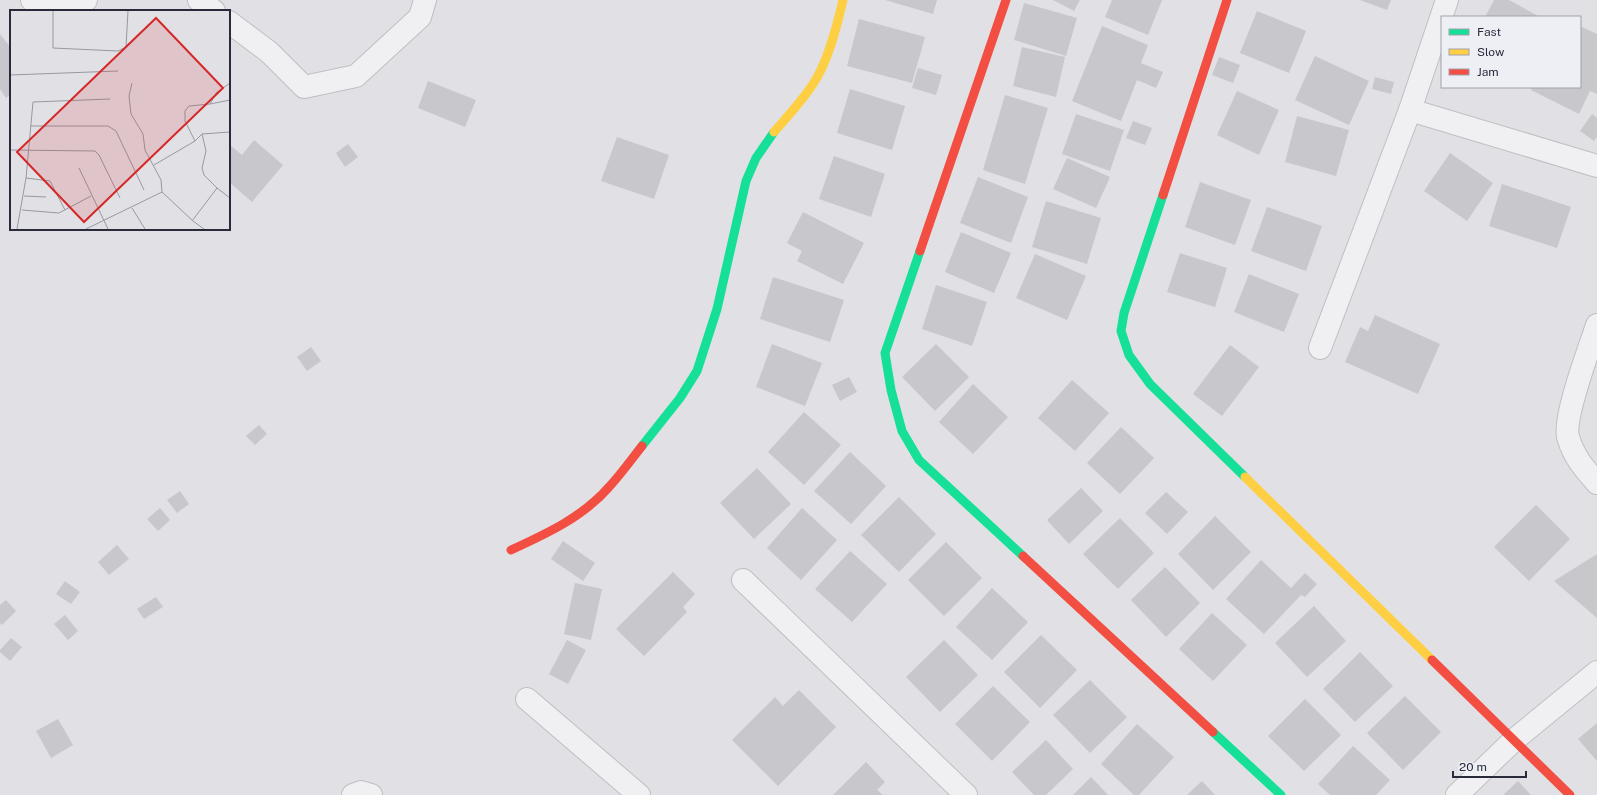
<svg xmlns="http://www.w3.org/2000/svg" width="1597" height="795" viewBox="0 0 1597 795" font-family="'Public Sans',sans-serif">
<rect width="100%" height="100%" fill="#e1e1e5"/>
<g fill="#c7c7cc">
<polygon points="885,0 937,0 933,14"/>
<polygon points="1053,0 1080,0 1074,11"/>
<polygon points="1112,0 1162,0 1148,35 1105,17"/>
<polygon points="1360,0 1391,0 1387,10"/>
<polygon points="1494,0 1509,0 1540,17 1485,17"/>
<polygon points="1024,3 1077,18 1066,56 1014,40"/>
<polygon points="1257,11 1306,31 1289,73 1240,53"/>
<polygon points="859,19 925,37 912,83 847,66"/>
<polygon points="1102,26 1148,45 1141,63 1163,72 1156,88 1137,80 1121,121 1072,101"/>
<polygon points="1580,26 1597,34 1597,94 1590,91 1579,114 1531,90 1532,87 1580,87"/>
<polygon points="0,34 11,48 11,94 6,98 0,89"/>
<polygon points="1022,47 1065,57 1056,97 1013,86"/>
<polygon points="1315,56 1369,81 1349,125 1295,100"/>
<polygon points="1219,57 1240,65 1233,83 1212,75"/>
<polygon points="918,68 942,75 936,95 912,88"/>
<polygon points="1375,77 1394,82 1391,94 1372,89"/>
<polygon points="428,81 476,100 465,127 418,108"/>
<polygon points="850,89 905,106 892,150 837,133"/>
<polygon points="1237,91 1279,110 1259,155 1217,135"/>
<polygon points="1005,95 1048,108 1025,184 983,170"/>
<polygon points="1076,114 1124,130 1110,171 1062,154"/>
<polygon points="1592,114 1597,118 1597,137 1594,141 1580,131"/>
<polygon points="1297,116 1349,130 1336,176 1285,162"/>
<polygon points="1133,121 1152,128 1145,145 1126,138"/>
<polygon points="617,137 669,155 654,199 601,181"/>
<polygon points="254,140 283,165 252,202 229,182 229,144 242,155"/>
<polygon points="348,144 358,157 345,167 336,153"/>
<polygon points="1450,153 1493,183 1467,221 1424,191"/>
<polygon points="834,156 885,174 871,217 819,199"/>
<polygon points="1067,158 1110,177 1096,208 1053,189"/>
<polygon points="978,177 1028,197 1011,243 960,223"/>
<polygon points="1200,182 1251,200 1235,245 1185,227"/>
<polygon points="1502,184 1571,207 1557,248 1489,226"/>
<polygon points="1046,201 1101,218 1087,264 1032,247"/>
<polygon points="1267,207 1322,226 1306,271 1251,251"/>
<polygon points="803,212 864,243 843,284 797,261 802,251 787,243"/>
<polygon points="961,232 1011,253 994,293 945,272"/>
<polygon points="1180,253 1227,268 1215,307 1167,292"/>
<polygon points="1035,254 1086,276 1067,320 1016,298"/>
<polygon points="1249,274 1299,294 1284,332 1234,312"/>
<polygon points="773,277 844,300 830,342 760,319"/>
<polygon points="936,285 987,302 972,346 922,329"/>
<polygon points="1375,315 1440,344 1418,394 1345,362 1360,327 1368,331"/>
<polygon points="772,344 822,363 805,406 756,387"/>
<polygon points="936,344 969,377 935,411 902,377"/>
<polygon points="1230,345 1259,367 1222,416 1193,394"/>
<polygon points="311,347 321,361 307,371 297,357"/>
<polygon points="849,377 857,392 840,401 832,385"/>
<polygon points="1072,380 1109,413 1075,451 1038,418"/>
<polygon points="973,384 1008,417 973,454 939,422"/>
<polygon points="804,412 841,445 804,485 768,452"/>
<polygon points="259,425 267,434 255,445 246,436"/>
<polygon points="1121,427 1154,458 1120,494 1087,463"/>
<polygon points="850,452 886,486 851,524 814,491"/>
<polygon points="757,468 791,504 754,539 720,503"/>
<polygon points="1081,488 1103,511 1069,544 1047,520"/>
<polygon points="180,491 189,504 177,513 167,500"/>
<polygon points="1166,492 1188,512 1167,534 1145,513"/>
<polygon points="899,497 936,534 899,572 861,535"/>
<polygon points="1536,505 1570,539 1529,581 1494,547"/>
<polygon points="160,508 170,520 158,531 147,519"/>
<polygon points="802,508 837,540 801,580 767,548"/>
<polygon points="1215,516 1251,552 1213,590 1178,554"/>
<polygon points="1120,518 1154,553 1118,589 1083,554"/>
<polygon points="563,541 595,563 583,581 551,559"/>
<polygon points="946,542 982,578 944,616 908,580"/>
<polygon points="117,545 129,559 109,575 98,562"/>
<polygon points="850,551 887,584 852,622 815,589"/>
<polygon points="1597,554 1597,618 1554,581"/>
<polygon points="1261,560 1291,588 1305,573 1317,584 1305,597 1301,595 1264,634 1226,599"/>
<polygon points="1165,567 1200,603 1166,637 1131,600"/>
<polygon points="673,572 695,594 683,607 687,612 644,656 616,629"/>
<polygon points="65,581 80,592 71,604 56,594"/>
<polygon points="575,583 602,589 591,640 564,634"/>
<polygon points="992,588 1028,622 992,660 956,627"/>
<polygon points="156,597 163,607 144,619 137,609"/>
<polygon points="6,600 16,611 2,625 0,623 0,605"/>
<polygon points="1314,606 1346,641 1307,677 1275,643"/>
<polygon points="1212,613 1247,645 1213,681 1179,649"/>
<polygon points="65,615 78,631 68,640 54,624"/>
<polygon points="1041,635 1077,670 1040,708 1004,672"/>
<polygon points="11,638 22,647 10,661 0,652 0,650"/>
<polygon points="567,640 586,650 568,684 549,674"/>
<polygon points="944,640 978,675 940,712 906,677"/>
<polygon points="1360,652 1393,686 1355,722 1323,689"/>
<polygon points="1090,680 1127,717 1090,753 1053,715"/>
<polygon points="993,686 1030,722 992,761 955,724"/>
<polygon points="799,690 836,727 778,786 732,740 775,697 783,706"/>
<polygon points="1405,696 1441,732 1403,770 1367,733"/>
<polygon points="1305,699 1341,735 1304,771 1268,736"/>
<polygon points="58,719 73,745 51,758 36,731"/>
<polygon points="1597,723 1597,761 1578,739"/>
<polygon points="1137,724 1174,757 1139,795 1134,795 1101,764"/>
<polygon points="1046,740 1073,769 1046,795 1034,795 1012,772"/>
<polygon points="1353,746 1390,780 1376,795 1330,795 1318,784"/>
<polygon points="866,762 885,782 877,790 883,795 833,795"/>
<polygon points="1091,777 1108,795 1073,795"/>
<polygon points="1202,781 1215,795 1187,795"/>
<polygon points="1518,781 1531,795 1503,795"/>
</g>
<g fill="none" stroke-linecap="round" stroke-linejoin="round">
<g stroke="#bfbfc3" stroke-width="24">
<g id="street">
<polyline points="32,0 68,5 86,0"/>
<polyline points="199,0 214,11"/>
<polyline points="229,22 269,52 304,87 356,76 420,17 425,0"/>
<polyline points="1410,110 1597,166"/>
<path d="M1597,325C1590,347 1563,417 1568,437C1574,457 1583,467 1597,483"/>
<polyline points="1320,348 1410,110 1447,0"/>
<polyline points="743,580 966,795"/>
<polyline points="527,699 639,795"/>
<polyline points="353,795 361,792 371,795"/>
<polyline points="1457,795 1514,740 1597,672"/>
</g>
</g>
<use href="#street" stroke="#f0f0f2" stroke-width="22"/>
<g stroke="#16e098" stroke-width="9">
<polyline points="1163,195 1124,313 1121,331 1129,355 1150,384 1245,477"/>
<polyline points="920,251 885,353 891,390 902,431 919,460 1023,556"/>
<polyline points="642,446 680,398 697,371 717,309 746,181 756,158 774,132"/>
<polyline points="1213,732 1281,795"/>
</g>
<g stroke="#ffcf43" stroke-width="9">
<path d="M774,132C787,117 802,101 813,84C828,62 837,26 843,0"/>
<polyline points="1245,477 1432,660"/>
</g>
<g stroke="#f24e42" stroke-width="9">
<polyline points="1163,195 1227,0"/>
<polyline points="920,251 1006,0"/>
<path d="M511,550C546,534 583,517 609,487C621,474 631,460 642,446"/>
<polyline points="1023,556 1213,732"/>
<polyline points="1432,660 1570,795"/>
</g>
</g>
<g transform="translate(10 10)">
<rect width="220" height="220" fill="#e1e1e5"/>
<path fill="none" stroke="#9798a2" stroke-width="1" d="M43,1V38L108,41L116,37L118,1M0,65L108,61M122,73L119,86L121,104L133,124L135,140L151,170L152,182L183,211L194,219M200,94L220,90M20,116H98L106,121L134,180M192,124L196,141L192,158L194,165L207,178M185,131L192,124L220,122M0,140L85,141L89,145L110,188M144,155L185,131L175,111V101L179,96L200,94L206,83L220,73M69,158L98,219M16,168L40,171L55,200M14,186L36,187M122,198L135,219M12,200L49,203L81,186M182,211L207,178L220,188M7,219L16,168L23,92L100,89M76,219L152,182"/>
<path fill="#d62828" fill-opacity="0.15" stroke="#d62828" stroke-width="2" d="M146,8L213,78L74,212L7,142Z"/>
<rect width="220" height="220" fill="none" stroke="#292b3d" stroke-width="2"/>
</g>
<rect x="1441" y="16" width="140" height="72" fill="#eeeff5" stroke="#9fa1ab"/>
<rect x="1449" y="29" width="20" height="6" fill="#16e098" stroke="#9fa1ab"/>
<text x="1477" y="36" font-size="12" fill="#292b3d">Fast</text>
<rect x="1449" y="49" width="20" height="6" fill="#ffcf43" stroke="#9fa1ab"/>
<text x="1477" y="56" font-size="12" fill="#292b3d">Slow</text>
<rect x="1449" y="69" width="20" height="6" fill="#f24e42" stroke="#9fa1ab"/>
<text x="1477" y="76" font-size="12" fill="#292b3d">Jam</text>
<path d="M1453 771v6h73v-6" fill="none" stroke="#292b3d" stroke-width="2"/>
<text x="1459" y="771" font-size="12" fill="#292b3d" stroke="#eeeff5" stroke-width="3" paint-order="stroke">20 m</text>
</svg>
